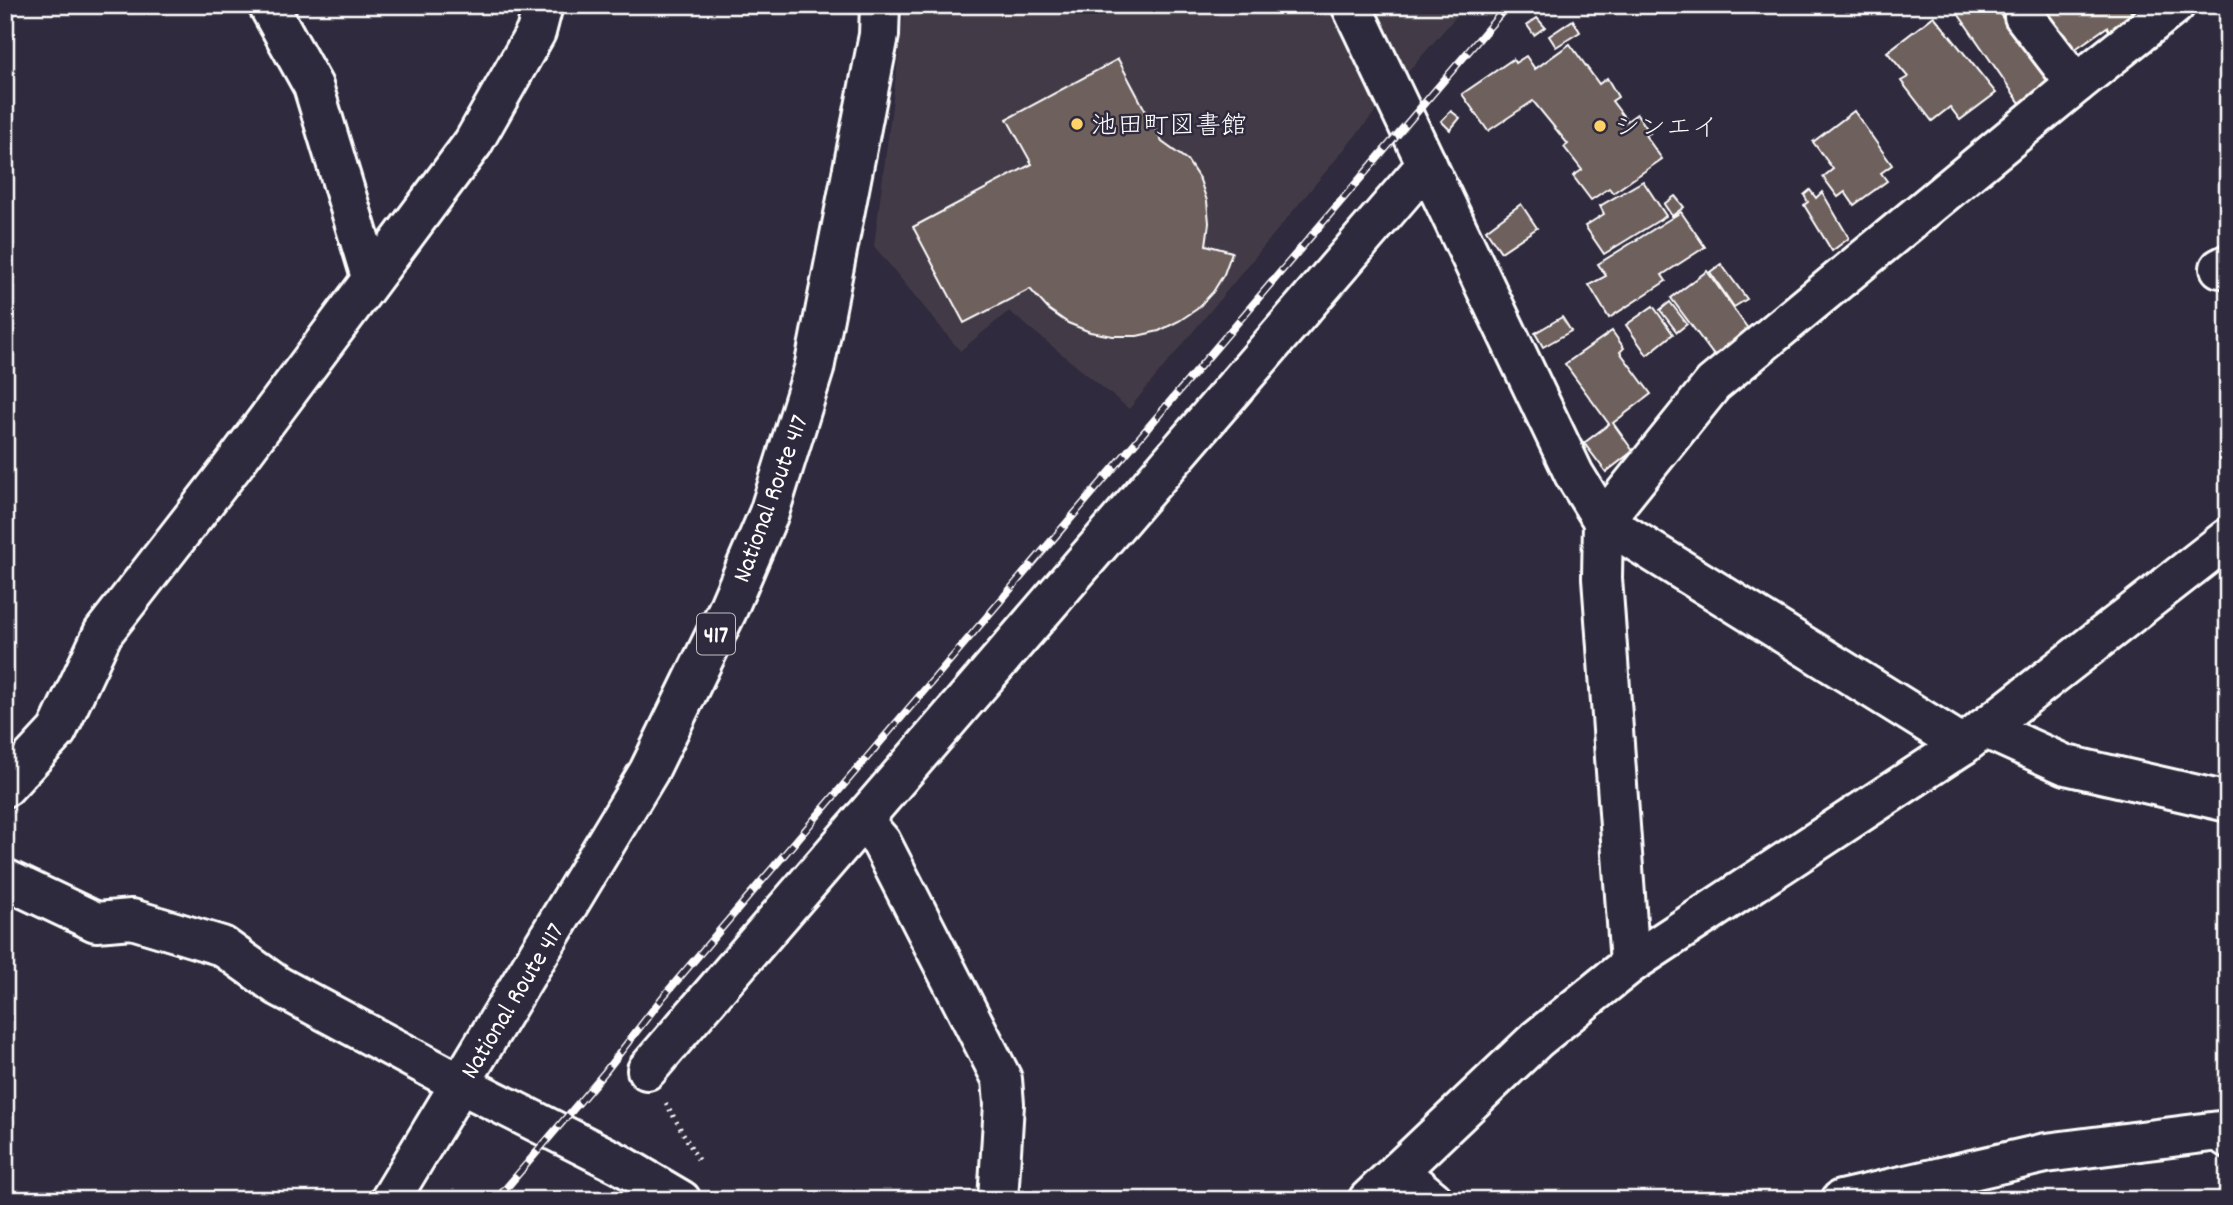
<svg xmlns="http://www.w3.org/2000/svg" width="2233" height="1205" viewBox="0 0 2233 1205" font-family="Dekko,'Klee One',sans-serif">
<rect width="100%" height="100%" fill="#2f2a3d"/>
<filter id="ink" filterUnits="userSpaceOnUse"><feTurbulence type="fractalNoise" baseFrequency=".0143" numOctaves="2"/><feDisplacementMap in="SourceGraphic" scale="14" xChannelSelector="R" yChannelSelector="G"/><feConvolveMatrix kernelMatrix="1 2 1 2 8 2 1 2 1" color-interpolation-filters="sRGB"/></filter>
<g filter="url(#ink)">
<polygon fill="#423a46" points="905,5 1466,5 1414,65 1129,409 1009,311 960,351 874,246"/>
<g fill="#6e605c" stroke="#fff" stroke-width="2">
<polygon points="1952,5 1993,5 2050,82 2020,103"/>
<polygon points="2042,5 2126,5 2136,18 2113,37 2107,27 2071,52 2042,15 2047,12"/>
<polygon points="1934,16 1996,93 1960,120 1950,107 1932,121 1901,81 1908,77 1887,52"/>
<polygon points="1537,18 1545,27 1534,35 1527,25"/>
<polygon points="1573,20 1580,32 1556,47 1549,36"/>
<polygon points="1570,44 1599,84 1607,78 1618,97 1612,101 1627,121 1637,114 1650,133 1645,135 1662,159 1613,193 1609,188 1591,200 1573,176 1582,170 1564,147 1568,144 1533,101 1488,131 1462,94 1513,59 1515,63 1526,56 1535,69"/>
<polygon points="1118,59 1162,142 1187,160 1200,180 1207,201 1209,223 1206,245 1232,252 1224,274 1213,292 1197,309 1179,321 1159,331 1137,336 1113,336 1090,332 1068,323 1048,309 1030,289 964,323 913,227 1032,164 1007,119"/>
<polygon points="1451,111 1460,118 1450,130 1441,121"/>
<polygon points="1854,111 1892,165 1881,173 1887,181 1854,205 1845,192 1838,197 1823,177 1833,169 1813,142"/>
<polygon points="1643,181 1666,216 1604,254 1585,226 1604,214 1600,206"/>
<polygon points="1810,190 1816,198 1822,192 1849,238 1832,251 1804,205 1808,202 1804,195"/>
<polygon points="1675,196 1684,207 1672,216 1664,204"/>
<polygon points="1521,204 1537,228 1501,252 1486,230"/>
<polygon points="1681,212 1705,247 1662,275 1666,281 1609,318 1589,285 1606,276 1598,264"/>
<polygon points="1721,264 1747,299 1734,307 1710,272"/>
<polygon points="1707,271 1751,333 1718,361 1671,298"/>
<polygon points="1670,302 1687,324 1677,332 1660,310"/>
<polygon points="1653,306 1673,334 1647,355 1626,325"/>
<polygon points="1562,317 1571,331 1543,347 1535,333"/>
<polygon points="1612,331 1624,348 1620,352 1651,394 1613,423 1633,451 1606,472 1584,443 1609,424 1565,364"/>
</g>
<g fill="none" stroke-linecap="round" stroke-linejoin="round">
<g stroke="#fff" stroke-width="44">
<g id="minor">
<polyline points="268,5 313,86 371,277"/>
<polyline points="1351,5 1574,474 1603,521 1963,745"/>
<polyline points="2024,16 2076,84"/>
<polyline points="2220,268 2228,264"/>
<polyline points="1984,728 2066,765 2228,802"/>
<polyline points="5,787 57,731 103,633 232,467 473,143 536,32 543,5"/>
<polyline points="862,820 881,842 1002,1079 1004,1104 998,1200"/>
<polyline points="5,879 96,922 132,919 222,946 278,986 461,1084 620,1164 681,1200"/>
<polyline points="1630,964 1602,578 1603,521 1713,384 2076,84 2175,5"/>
<polyline points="647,1070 1427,164"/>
<polyline points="1398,1171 1433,1200"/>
<polyline points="1368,1200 1537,1039 1630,964 1963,745 2228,538"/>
<polyline points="1841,1200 2046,1153 2219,1131 2228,1138"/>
</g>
</g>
<g stroke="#fff" stroke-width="44">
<polyline id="highway" points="390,1200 649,771 727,611 769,513 814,369 879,35 880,5"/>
</g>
<polyline stroke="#fff" stroke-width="4.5" stroke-dasharray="2 5" stroke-linecap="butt" points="666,1103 700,1163"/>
<use href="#minor" stroke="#2f2a3d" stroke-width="38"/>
<use href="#highway" stroke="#2f2a3d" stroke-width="38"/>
<g stroke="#fff" stroke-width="8">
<polyline id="rail" points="496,1200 605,1072 663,997 1508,5"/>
</g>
<use href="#rail" stroke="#2f2a3d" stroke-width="5" stroke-dasharray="16" stroke-linecap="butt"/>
</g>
</g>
<g fill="#ffd166" stroke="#2f2a3d" stroke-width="2.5">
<circle cx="1077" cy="124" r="7"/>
<circle cx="1600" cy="126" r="7"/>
</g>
<g text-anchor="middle" stroke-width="5" stroke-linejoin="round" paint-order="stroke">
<rect fill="#2f2a3d" stroke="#c1bfc5" stroke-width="2" x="697" y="613.5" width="38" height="41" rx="5"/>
<g font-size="24" font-weight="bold" fill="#fff">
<text x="716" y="642">417</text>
</g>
<g font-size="26" fill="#fff" stroke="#2f2a3d" text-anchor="start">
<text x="1091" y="133">池田町図書館</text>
<text x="1614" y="135">シンエイ</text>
</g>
<g font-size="26" fill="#fff" stroke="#2f2a3d">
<text transform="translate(769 498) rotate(-70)" y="9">National Route 417</text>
<text transform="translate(511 1000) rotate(-59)" y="9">National Route 417</text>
</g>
</g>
<rect width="2233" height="1205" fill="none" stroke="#2f2a3d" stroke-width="28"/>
<rect x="14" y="14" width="2205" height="1177" fill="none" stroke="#fff" stroke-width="2.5" filter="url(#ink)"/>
</svg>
